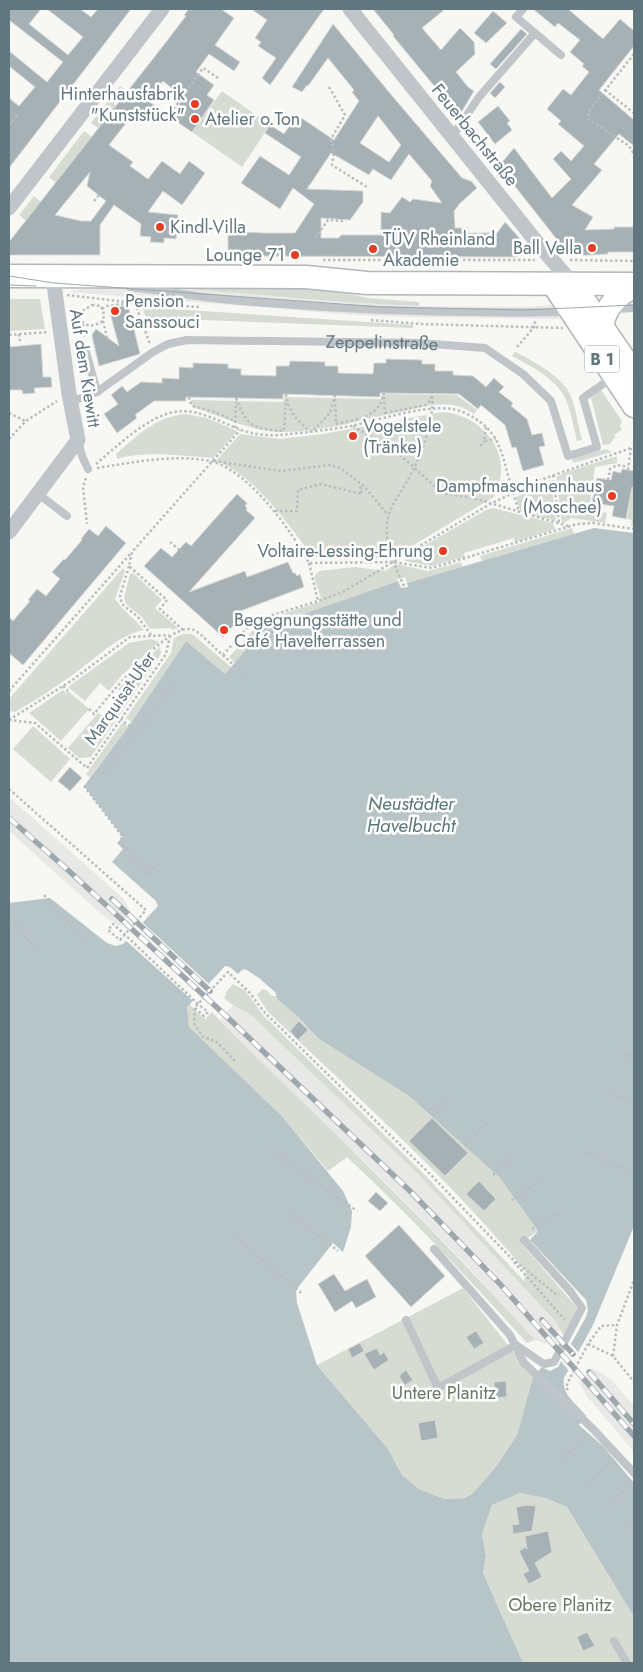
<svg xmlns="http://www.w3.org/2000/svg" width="643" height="1672" viewBox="0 0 643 1672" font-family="Jost,sans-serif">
<rect width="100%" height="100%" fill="#f7f7f3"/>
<g fill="#e8e8e7">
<polygon points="82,289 187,289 357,303 419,306 526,307 554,305 560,319 414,317 356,315 68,292"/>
<polygon points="9,797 123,898 131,912 119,926 101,914 9,831"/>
<polygon points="233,1005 252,1016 417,1173 555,1321 560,1331 546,1344 535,1340 470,1269 390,1187 235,1036 220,1020"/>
<polygon points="592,1368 611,1379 634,1406 634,1452 586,1395 579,1382"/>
</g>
<g fill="#d7dcd3">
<polygon points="120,86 127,91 119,102 116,101 114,104 116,106 98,128 91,123"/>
<polygon points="222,91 270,125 242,167 192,132"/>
<polygon points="84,131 92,137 56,183 49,177"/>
<polygon points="34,196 41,202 26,221 19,215"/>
<polygon points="187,289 326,289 368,298 419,302 419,306 357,303"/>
<polygon points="9,299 40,299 45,329 9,331"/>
<polygon points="142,307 413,325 413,328 146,318"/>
<path d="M515,352C532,360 561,376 570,394C576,408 578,425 582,440L577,441C574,428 571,412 566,400C557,379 531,366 512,356Z"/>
<polygon points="601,390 622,421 620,426 622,430 614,435 615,437 610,444 603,445 591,398"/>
<path d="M382,394L457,395L477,410L474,414C468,410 461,406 453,405C436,402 417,408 400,412C362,419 323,432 284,432C250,432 224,417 193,407L191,400L283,402L284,397L381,399Z"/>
<path d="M442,412C472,413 503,440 501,471C501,480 497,489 494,497L390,559L314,557C286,524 258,477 216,461L240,434L279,439L323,434Z"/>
<path d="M185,414L207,418L237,431L213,458C186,456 142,450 117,459L116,454C138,435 155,417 185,414Z"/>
<polygon points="606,449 612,452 573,463 572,458"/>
<polygon points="614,457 617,457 617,463 595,467 589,510 607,513 605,523 571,518 564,523 562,523 556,477 567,472"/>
<polygon points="551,480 556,521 520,511 516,497"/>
<polygon points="631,487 634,488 634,526 631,526 632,520 627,519"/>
<polygon points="493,508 553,523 555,529 515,542 514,538 464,553 465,557 432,566 405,561 406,556 486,510"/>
<polygon points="572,528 574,534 482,561 480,556"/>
<polygon points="461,562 462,567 407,583 405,577 396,580 398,581 266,627 235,663 229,657 261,621 322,601 314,577 319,571 355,567 385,571 396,564 428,571"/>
<path d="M123,568L125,571L115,599C123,611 135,619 144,630C117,635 93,661 71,676C53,689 34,701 15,712L9,711V699Z"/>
<polygon points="133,573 162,600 155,608 178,628 173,630 170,628 150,629 142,617 126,604 124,597 130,574"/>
<polygon points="183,634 192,634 231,667 225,674 186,641 131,722 126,718 171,653 174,638"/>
<polygon points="151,639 159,642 121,676 109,691 100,683 85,701 68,687 129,643"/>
<polygon points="160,646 161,654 91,757 79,758 68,748 98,713 105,718 125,695 118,689"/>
<polygon points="63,690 66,693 68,691 89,709 61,741 29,713"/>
<polygon points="123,722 128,727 90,777 86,774"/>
<polygon points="33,726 70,759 51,782 13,749"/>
<path d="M233,984L245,990L263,1015L424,1174L524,1281L526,1272C449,1178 356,1096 268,1012L257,995L262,989L266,990L272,996H277L278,1000L297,1016L319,1039L409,1096L500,1178L538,1231L521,1243L577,1308L570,1327L563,1335L555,1321L417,1173L252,1016L233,1005L224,998L227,991Z"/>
<path d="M189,1004L205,1019L212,1012L235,1036C337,1135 439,1234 535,1340L527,1343C469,1279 410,1216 347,1157L328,1171L282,1116L189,1027C188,1019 185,1010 189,1004Z"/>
<polygon points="463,1288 533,1377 517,1435 495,1468 473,1493 465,1498 446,1499 419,1489 402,1475 388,1449 317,1365"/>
<polygon points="520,1493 545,1498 567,1507 634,1617 634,1663 523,1663 483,1573 486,1556 482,1534 492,1505"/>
</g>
<path fill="#b7c5c8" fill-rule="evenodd" d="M594,528L634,533V1226L593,1325L564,1378C561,1395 577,1404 586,1416L579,1425L604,1447L634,1483V1617L567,1507L545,1498L520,1493L492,1505L482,1534L486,1556L483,1573L523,1663H9V903L50,898L107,943L116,946L123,944L158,906L156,901L112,862L123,849L117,843L123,837L84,786L128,727L186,641L225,674L266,627L398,581L401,588L408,587L407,583ZM225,966L230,967L238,974L242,970L245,969L259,978L275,992L278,1000L297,1016L319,1039L409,1096L500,1178L538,1231L530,1240L586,1300L588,1310L586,1317L558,1367L550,1371L542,1367L533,1377L517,1435L495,1468L473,1493L465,1498L445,1499L419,1489L402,1475L388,1449L317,1365L297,1303L296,1290L333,1243L343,1252L351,1227L352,1211L343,1191L282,1116L189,1027L187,1007Z"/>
<g fill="#f7f7f3">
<polygon points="141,921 210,985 194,1002 124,939"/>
<polygon points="569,1342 580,1354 570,1372 559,1359"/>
</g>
<g fill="#a6b1b5" stroke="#d8d8d6" fill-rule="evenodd">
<polygon points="9,9 41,9 29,24 68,55 83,37 47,9 80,9 91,17 98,9 131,9 9,168 9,98 19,106 35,87 9,66 9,51 47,82 63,62 9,20"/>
<path d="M189,9H221L234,18L215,45L240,62L234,71L209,54L196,72L214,85L207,95L214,100L192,132L170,117L184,98L163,81L147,100L162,111L152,123L137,111L131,119L130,118L109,145L133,162L130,166L148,179L162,161L180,174L189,161L205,173L182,205L163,191L148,212L178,215L176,239L164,238V243L150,242L151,237L140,236L141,224L114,205L100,225V255H9V242L163,46L186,16L184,15ZM90,172L87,186L106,201L91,221H81L55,215Z"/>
<polygon points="251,9 324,9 270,85 262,78 276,58 258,46 261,42 255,38 267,20"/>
<polygon points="373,9 445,9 422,28 441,50 460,28 474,42 475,54 456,72 468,87 474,91 459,116 393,36 394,35"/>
<polygon points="533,9 568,9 603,39 620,19 634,31 634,46 599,90 634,120 634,146 619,134 594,164 602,170 572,205 593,217 585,230 614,229 614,227 634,227 634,252 608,252 608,254 570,256 499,166 514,148 552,198 571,179 553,159 561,151 571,161 584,146 558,124 561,121 547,109 563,89 571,95 589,72 582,66 584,64 570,52 580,40 558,23 555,27"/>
<polygon points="493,11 507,23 486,43 474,33"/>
<path d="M333,24L388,91L462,178L471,181L477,188L458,205H459L454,211L455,228H468V233H497L505,222L522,241V252L517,257L228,256V227H245V232L263,233H295L314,204L293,188L280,209L241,183L260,156L289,175L301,157L265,133L270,125L284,134L297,115L334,140L359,101L352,92L354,90L328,58L308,86L307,85L302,92L292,87ZM378,116L401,145L389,162L360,143ZM331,153L369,175L373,169L391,180L409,154L432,181L430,186L442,203L413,199L410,202L402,197L390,213L381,212V235H341L339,238H321V218L350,220L363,202V191L307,189Z"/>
<polygon points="521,29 527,34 496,69 490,64"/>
<polygon points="500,82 505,87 495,98 490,93"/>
<polygon points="498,106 510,121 507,123 512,130 495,144 478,122"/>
<polygon points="128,305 140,354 99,366 92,336 93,333 96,329 119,346 109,309"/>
<polygon points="41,344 43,377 51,377 52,387 34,388 35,393 23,394 22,390 9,390 9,347"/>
<polygon points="386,359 422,360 422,364 435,364 435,371 453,371 453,375 473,376 486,387 494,378 504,387 499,392 513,403 511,406 527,419 532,435 542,433 545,446 539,447 544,465 523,471 516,447 512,448 505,425 481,405 478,409 459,394 380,393 380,397 283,394 283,399 186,397 186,401 154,401 135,415 137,418 117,433 104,414 118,404 111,395 122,386 127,392 141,382 162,383 162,378 179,379 179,367 193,368 193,363 228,364 228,368 241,369 241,375 276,376 276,366 289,366 290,361 325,362 325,366 338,366 338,373 373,374 374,363 386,363"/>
<polygon points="622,469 634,471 634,487 632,487 626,519 612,516 614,506 592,503 597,478 611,480 613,471 621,473"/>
<polygon points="237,494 247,503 245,506 247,508 246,510 255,518 189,592 245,571 247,577 288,562 293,573 295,573 297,576 300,574 304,587 235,613 240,618 223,637 144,566 161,548 172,557 186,542 191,546"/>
<polygon points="106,526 126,543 23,665 9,653 9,617 13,621 30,601 28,600 37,589 46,596 60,579 52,572 64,559 65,560 82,540 81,539 89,529 98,536"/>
<polygon points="70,767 82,778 70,791 58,781"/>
<polygon points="299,1021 308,1030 298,1040 290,1031"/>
<polygon points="432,1118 468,1153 445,1176 409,1141"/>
<polygon points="479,1181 496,1199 484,1211 466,1194"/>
<polygon points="376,1192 388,1203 380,1211 368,1201"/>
<polygon points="399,1225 445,1276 411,1307 365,1256"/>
<polygon points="334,1274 345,1291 367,1279 376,1297 356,1308 352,1301 335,1312 318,1284"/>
<polygon points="476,1331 484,1343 474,1349 466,1337"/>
<polygon points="360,1343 364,1351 352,1358 348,1349"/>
<polygon points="377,1348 380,1355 384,1352 389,1360 374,1370 364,1354"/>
<polygon points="406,1370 413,1380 405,1385 400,1378 400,1375"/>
<polygon points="506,1381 507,1397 495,1398 494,1382"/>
<polygon points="435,1420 438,1438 421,1441 418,1423"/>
<polygon points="527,1505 536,1506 532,1531 513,1534 512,1525 519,1524 516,1507"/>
<polygon points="548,1531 552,1552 535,1563 542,1577 529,1584 523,1574 529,1571 519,1551 526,1547 527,1549 525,1536"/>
<polygon points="587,1632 595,1646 583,1651 577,1637"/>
</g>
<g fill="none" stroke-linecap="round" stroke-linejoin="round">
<g stroke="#b1b7ba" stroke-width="25">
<g id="primary">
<polyline points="9,276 306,277 367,283 634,284"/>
<polyline points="553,284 634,406"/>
<polyline points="573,284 634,373"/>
<path d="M602,326C606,306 616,296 634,287"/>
</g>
</g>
<g stroke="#b9bdbf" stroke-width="2.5" stroke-dasharray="2.5 2.5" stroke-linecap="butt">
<polyline points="634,54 588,112 589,119 629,146 634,154"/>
<polyline points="329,87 345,115 331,139 334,153 332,165 367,187"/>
<polyline points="605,90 634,113"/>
<polyline points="165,93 178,103 203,68 218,78"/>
<polyline points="178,103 172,110 183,118 187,112"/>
<polyline points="9,125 18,114"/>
<polyline points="94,201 99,195"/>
<polyline points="315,238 328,220 343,221"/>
<polyline points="323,260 535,260"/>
<polyline points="570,260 634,261"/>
<polyline points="67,295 135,303 199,307"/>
<polyline points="135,303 150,344"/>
<path d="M92,305L101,306L104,314L103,321C93,327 85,328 79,317L84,310Z"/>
<polyline points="102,309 107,306 123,304"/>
<polyline points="371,320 420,324 563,328"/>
<polyline points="103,321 107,337"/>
<polyline points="83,324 84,339"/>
<polyline points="19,334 20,342"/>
<polyline points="9,335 48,332"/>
<polyline points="517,347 535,326 535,320"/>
<polyline points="9,371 10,371"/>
<path d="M286,394C288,412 298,422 312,432L330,413L335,395"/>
<polyline points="189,397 190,402 193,406 215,412 235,421"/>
<polyline points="384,397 385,414"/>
<path d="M236,398C246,427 255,429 284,431"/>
<polyline points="335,399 336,424"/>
<polyline points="9,413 25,421"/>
<polyline points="385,413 426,405 430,401 432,395"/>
<path d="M336,424C358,419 379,418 384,393"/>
<polyline points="353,426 398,453 442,493 473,498 568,526"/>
<polyline points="486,427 484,441 496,439"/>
<polyline points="235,428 236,402"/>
<polyline points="284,430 286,401"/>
<polyline points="9,439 26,421 57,401"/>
<polyline points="480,446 484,441"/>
<polyline points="214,461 281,471 330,465 340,468 364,486 388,515"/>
<path d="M96,464C117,446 147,417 174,412C198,408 217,421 239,429C251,434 266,436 280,435C303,433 327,430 351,426C381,420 438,399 465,413C494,427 500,443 507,472C511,485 515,499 519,512"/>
<path d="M97,468C130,463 162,456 196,459C202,460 209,460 214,462C252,475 290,529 309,563L393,562L490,504L543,479L634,447"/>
<polyline points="628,470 631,448"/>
<polyline points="553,475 559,523"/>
<polyline points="86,478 83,487 87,524"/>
<polyline points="608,480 610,469 617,465 628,467"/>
<polyline points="275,511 297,511 298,490 321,484 362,494 360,488 363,487"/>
<polyline points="170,542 184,554"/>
<polyline points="309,563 318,601"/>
<polyline points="129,566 120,596 122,604 138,617 151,635"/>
<path d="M404,586C395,567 385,546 387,524C388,508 398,498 405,485C419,461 435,422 432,393"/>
<polyline points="183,630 160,609 167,600 129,566 132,552 240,430"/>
<polyline points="223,655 247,678"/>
<polyline points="63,686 68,691"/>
<polyline points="9,691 131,553"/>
<path d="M89,709L94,714C109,696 170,619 194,630C201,633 216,650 223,655L253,621L318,601L343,592L393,562L432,568L577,524L593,523L634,529"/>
<polyline points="120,719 137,731"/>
<polyline points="9,720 35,723 87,768 166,654 170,636"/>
<polyline points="9,720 71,681 130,637 169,635"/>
<polyline points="106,773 175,682"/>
<polyline points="84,786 123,837 119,841 147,874 158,864"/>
<polyline points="9,789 146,910 120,940 108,930 113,924 120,930"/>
<polyline points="44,895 85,941"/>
<polyline points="9,915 37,951"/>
<polyline points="195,1008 204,1016 208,1012 198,1004"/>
<polyline points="624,1054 634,1058"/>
<polyline points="235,1061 217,1042 203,1037 194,1023 195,1007 228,972 249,992 266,1014 429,1173 510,1257 557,1295 559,1294"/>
<polyline points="607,1092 634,1104"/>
<polyline points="433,1116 449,1098"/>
<polyline points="464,1145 488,1122"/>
<polyline points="271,1150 357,1211"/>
<polyline points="584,1152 634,1173"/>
<polyline points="493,1175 513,1156"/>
<polyline points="512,1200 538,1182"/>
<polyline points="290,1213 338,1251"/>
<polyline points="532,1229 561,1212"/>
<polyline points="235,1236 301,1293"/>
<polyline points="514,1262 565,1320"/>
<polyline points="588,1344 613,1356 634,1382"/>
<polyline points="613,1356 617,1325 634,1280"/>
<polyline points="568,1390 566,1388 567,1384 588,1344 601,1326 617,1325"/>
<polyline points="562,1460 586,1436"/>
<polyline points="587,1486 611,1460"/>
<polyline points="607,1507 631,1482"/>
<polyline points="626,1523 634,1532"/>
</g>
<g stroke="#bfc5c8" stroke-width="8">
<polyline points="523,9 516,17 535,33"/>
<polyline points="452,137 479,97 535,33 561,55"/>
<path d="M130,287C160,290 191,296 221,299C336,310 452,314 567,312"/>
<polyline points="614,309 634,308"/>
<polyline points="85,348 97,392"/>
<path id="s1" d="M70,402L97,392L153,352L168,344L187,340L419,343L485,348L523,374L551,401L568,456L597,447L583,398L613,377"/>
<polyline points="78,440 82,456 88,469"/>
<polyline points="37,493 67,516"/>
<polyline points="434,1249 510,1335 524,1363 593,1429 634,1473"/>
<polyline points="406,1320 438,1388 516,1345"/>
<polyline points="516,1345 544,1364 554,1362 582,1308 570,1291 524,1240"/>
<polyline points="614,1641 627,1663"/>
</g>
<g stroke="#bfc5c8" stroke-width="15">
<polyline points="350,9 539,245 573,284"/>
<polyline points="9,208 162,9"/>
<polyline points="9,532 78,440 69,394 53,277"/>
</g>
<use href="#primary" stroke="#fff" stroke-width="22"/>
<g stroke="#9ea8ac" stroke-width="1">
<polyline points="9,276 54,283 381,307 526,310 634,305"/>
<polyline points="9,285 36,286"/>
</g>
<g stroke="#9ea8ac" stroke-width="5.5">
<g id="rail">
<polyline points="9,818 69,871 225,1015 411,1192 500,1284 634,1436"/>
<polyline points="112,899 210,991"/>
<polyline points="542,1320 573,1354"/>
<polyline points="589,1372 634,1424"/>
</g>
</g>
<use href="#rail" stroke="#fff" stroke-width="4" stroke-dasharray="11" stroke-linecap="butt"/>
<polyline stroke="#b9bdbf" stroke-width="2.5" stroke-dasharray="2.5 2.5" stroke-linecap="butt" points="120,930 198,1004"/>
</g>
<g fill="#e63b24" stroke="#fff" stroke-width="2">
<circle cx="195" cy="104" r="5"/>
<circle cx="195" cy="119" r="5"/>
<circle cx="160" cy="227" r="5"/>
<circle cx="592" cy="248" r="5"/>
<circle cx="373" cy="249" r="5"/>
<circle cx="295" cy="255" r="5"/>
<circle cx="115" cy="311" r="5"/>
<circle cx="353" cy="436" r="5"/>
<circle cx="612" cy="496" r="5"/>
<circle cx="443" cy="551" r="5"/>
<circle cx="224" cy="630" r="5"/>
</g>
<g text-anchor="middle" stroke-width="5" stroke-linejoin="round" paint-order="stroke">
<rect fill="#fff" stroke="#909fa5" stroke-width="1" x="584.5" y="345.5" width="35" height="27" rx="4"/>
<g font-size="16" font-weight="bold" fill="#61767f">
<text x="602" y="365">B 1</text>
</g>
<g font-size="18" fill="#61767f" stroke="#fff" text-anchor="start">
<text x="185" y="100" text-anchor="end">Hinterhausfabrik<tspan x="185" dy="21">"Kunststück"</tspan></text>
<text x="205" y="125">Atelier o.Ton</text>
<text x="170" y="233">Kindl-Villa</text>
<text x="383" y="245">TÜV Rheinland<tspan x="383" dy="21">Akademie</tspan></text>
<text x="582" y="254" text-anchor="end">Ball Vella</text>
<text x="285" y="261" text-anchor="end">Lounge 71</text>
<text x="125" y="307">Pension<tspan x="125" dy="21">Sanssouci</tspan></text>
<text x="363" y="432">Vogelstele<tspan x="363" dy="21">(Tränke)</tspan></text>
<text x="602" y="492" text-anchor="end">Dampfmaschinenhaus<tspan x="602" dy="21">(Moschee)</tspan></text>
<text x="433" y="557" text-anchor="end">Voltaire-Lessing-Ehrung</text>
<text x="234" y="626">Begegnungsstätte und<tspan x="234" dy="21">Café Havelterrassen</tspan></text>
</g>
<g font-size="18" fill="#61767f" stroke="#fff">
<text transform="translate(475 135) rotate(51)" y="6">Feuerbachstraße</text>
<text dy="6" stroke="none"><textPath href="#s1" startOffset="329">Zeppelinstraße</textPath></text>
<text transform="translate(85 368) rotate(81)" y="6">Auf dem Kiewitt</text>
<text transform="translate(120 698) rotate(-55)" y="6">Marquisat-Ufer</text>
</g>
<g font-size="18" fill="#677760" stroke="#fff">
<text x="444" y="1399">Untere Planitz</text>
<text x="560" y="1611">Obere Planitz</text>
</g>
<g font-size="19" font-style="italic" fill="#5c767a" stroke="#fff">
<text x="411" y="810">Neustädter<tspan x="411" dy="22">Havelbucht</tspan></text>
</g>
</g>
<rect width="643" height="1672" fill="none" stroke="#61767f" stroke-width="20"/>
</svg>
